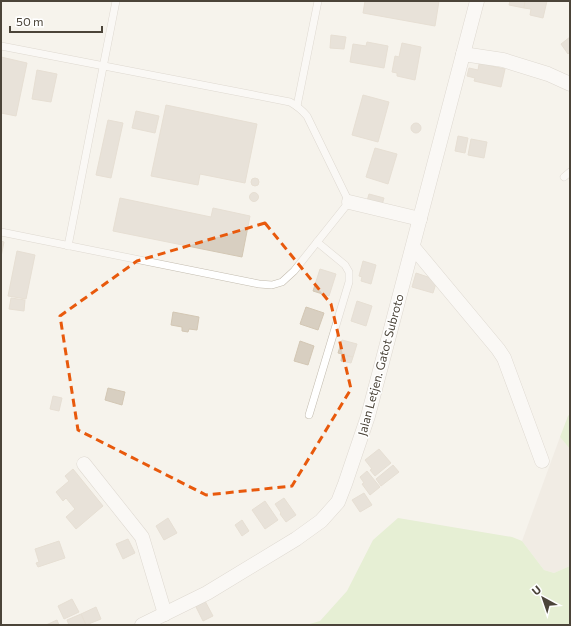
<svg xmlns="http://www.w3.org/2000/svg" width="571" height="626" viewBox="0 0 571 626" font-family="Commissioner,sans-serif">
<rect width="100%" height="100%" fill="#f6f3ec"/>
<polygon fill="#eae5da" points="560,437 570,449 570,566 554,573 544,570 522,541"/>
<g fill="#d2eab5">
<polygon points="570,414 570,449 560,437 568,416"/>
<polygon points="398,518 512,537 522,541 544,570 554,573 570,566 570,625 306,625 320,621 347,591 373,540"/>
</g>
<g fill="#d8cfc1" stroke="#d3c7b4">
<polygon points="365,1 439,1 435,26 363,13"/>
<polygon points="510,1 525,1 524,8 509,5"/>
<polygon points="525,1 547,1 543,18 530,15 531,9 524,8"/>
<polygon points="331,35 346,37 344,49 330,48"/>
<polygon points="570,37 570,52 568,54 561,44"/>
<polygon points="367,42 388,46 384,68 350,62 353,44 366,46"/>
<polygon points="402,43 421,47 415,80 397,76 397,73 392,72 395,56 399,57"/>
<polygon points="1,57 27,63 16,116 1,113"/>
<polygon points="480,59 492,62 491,66 505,69 501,87 474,81 475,78 467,76 469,68 478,70"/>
<polygon points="37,70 57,74 51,102 32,99"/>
<polygon points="363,95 389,102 378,142 352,135"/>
<polygon points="166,105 257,124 245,183 200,174 198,185 151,176"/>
<polygon points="136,111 159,116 155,133 132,128"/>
<polygon points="108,120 123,123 111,178 96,175"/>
<circle cx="416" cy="128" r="5"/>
<polygon points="458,136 468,138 465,153 455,151"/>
<polygon points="471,139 487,142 484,158 468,155"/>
<polygon points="375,148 397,154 388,184 366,177"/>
<circle cx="255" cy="182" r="4"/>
<circle cx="254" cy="197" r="4.5"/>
<polygon points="369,194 384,198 382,205 367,201"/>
<polygon points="120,198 211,217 213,208 250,216 242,257 113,231"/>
<polygon points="1,241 4,242 1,257"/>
<polygon points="17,251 35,255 26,299 8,296"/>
<polygon points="363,261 376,265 371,284 361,281 362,277 359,276"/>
<polygon points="320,269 336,274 329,296 313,291"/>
<polygon points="416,273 437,280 433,293 412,287"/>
<polygon points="11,298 25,300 24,311 9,309"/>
<polygon points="357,301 372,306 366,326 351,321"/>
<polygon points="306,307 324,313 318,330 300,324"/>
<polygon points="173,312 199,317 197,330 189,329 188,332 182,331 182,327 171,325"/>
<polygon points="342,340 357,344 353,357 338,353"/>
<polygon points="300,341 314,346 308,365 294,361"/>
<polygon points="342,355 353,357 351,363 341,361"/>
<polygon points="108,388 125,392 122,405 105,400"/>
<polygon points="53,396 62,398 59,411 50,409"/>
<polygon points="379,449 391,463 375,476 370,470 372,469 365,460"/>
<polygon points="393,465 399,472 381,486 376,479"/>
<polygon points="73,469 103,506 76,529 66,517 75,509 66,498 63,501 56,492 69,481 65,476"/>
<polygon points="367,471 380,487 370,495 362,484 364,483 360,477"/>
<polygon points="364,493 372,505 360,512 352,500"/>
<polygon points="284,498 296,515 286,522 280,514 281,513 275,504"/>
<polygon points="265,501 278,520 265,529 252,510"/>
<polygon points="168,518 177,533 164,540 156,526"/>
<polygon points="242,520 249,531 242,536 235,525"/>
<polygon points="128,539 135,553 123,559 116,544"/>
<polygon points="59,541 65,558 38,567 36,563 39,562 35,549"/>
<polygon points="72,599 79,612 64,619 58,606"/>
<polygon points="205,601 213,616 203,621 195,605"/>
<polygon points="96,607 101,619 86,625 81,614"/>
<polygon points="81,614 86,625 69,625 67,620"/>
<polygon points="57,620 59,625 46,625"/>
</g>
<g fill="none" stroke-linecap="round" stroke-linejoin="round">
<g stroke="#c2bbae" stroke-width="8">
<g id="service">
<path d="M1,46L290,102C297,106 302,110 307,116L349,202L294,271L282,282L272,285L259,284L1,232"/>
<polyline points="297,106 318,1"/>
<polyline points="564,177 570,172"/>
<polyline points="68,246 116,1"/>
<polyline points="309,415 349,282 349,272 345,265 317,242"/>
</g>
</g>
<g stroke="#c2bbae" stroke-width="15">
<g id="minor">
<polyline points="463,54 503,60 548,74 570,84"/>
<polyline points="349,202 420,219"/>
<polyline points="413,247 498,349 504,358 542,461"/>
<polyline points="84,464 142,537 165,614"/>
<polyline points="142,625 207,593 296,539 321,521 338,502 345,484 368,416 477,1"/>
</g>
</g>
<use href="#service" stroke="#fff" stroke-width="7"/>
<use href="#minor" stroke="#fff" stroke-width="14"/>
</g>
<path d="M0 0H571V626H0ZM265,223L331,304L351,389L292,486L206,495L78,430L60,316L137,261Z" fill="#f6f3ec" fill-opacity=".55" fill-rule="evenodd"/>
<path fill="none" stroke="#e8590c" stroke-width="3" stroke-dasharray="8 5" stroke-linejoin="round" d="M265,223L331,304L351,389L292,486L206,495L78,430L60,316L137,261Z"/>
<g text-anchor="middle" stroke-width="3" stroke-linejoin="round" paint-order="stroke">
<g font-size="12" fill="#4b4439" stroke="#fff">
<text transform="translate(381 365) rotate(-75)" y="4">Jalan Letjen. Gatot Subroto</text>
</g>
</g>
<rect width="571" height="626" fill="none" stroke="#4b4439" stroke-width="4"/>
<g transform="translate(543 598) rotate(320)" stroke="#ffffff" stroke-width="3" paint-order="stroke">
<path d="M0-3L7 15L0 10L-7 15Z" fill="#4b4439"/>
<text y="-6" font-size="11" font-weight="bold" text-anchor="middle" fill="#4b4439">U</text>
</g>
<path d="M10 26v6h92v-6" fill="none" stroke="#4b4439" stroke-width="2"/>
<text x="16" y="26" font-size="12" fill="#4b4439" stroke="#ffffff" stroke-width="3" paint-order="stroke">50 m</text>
</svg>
